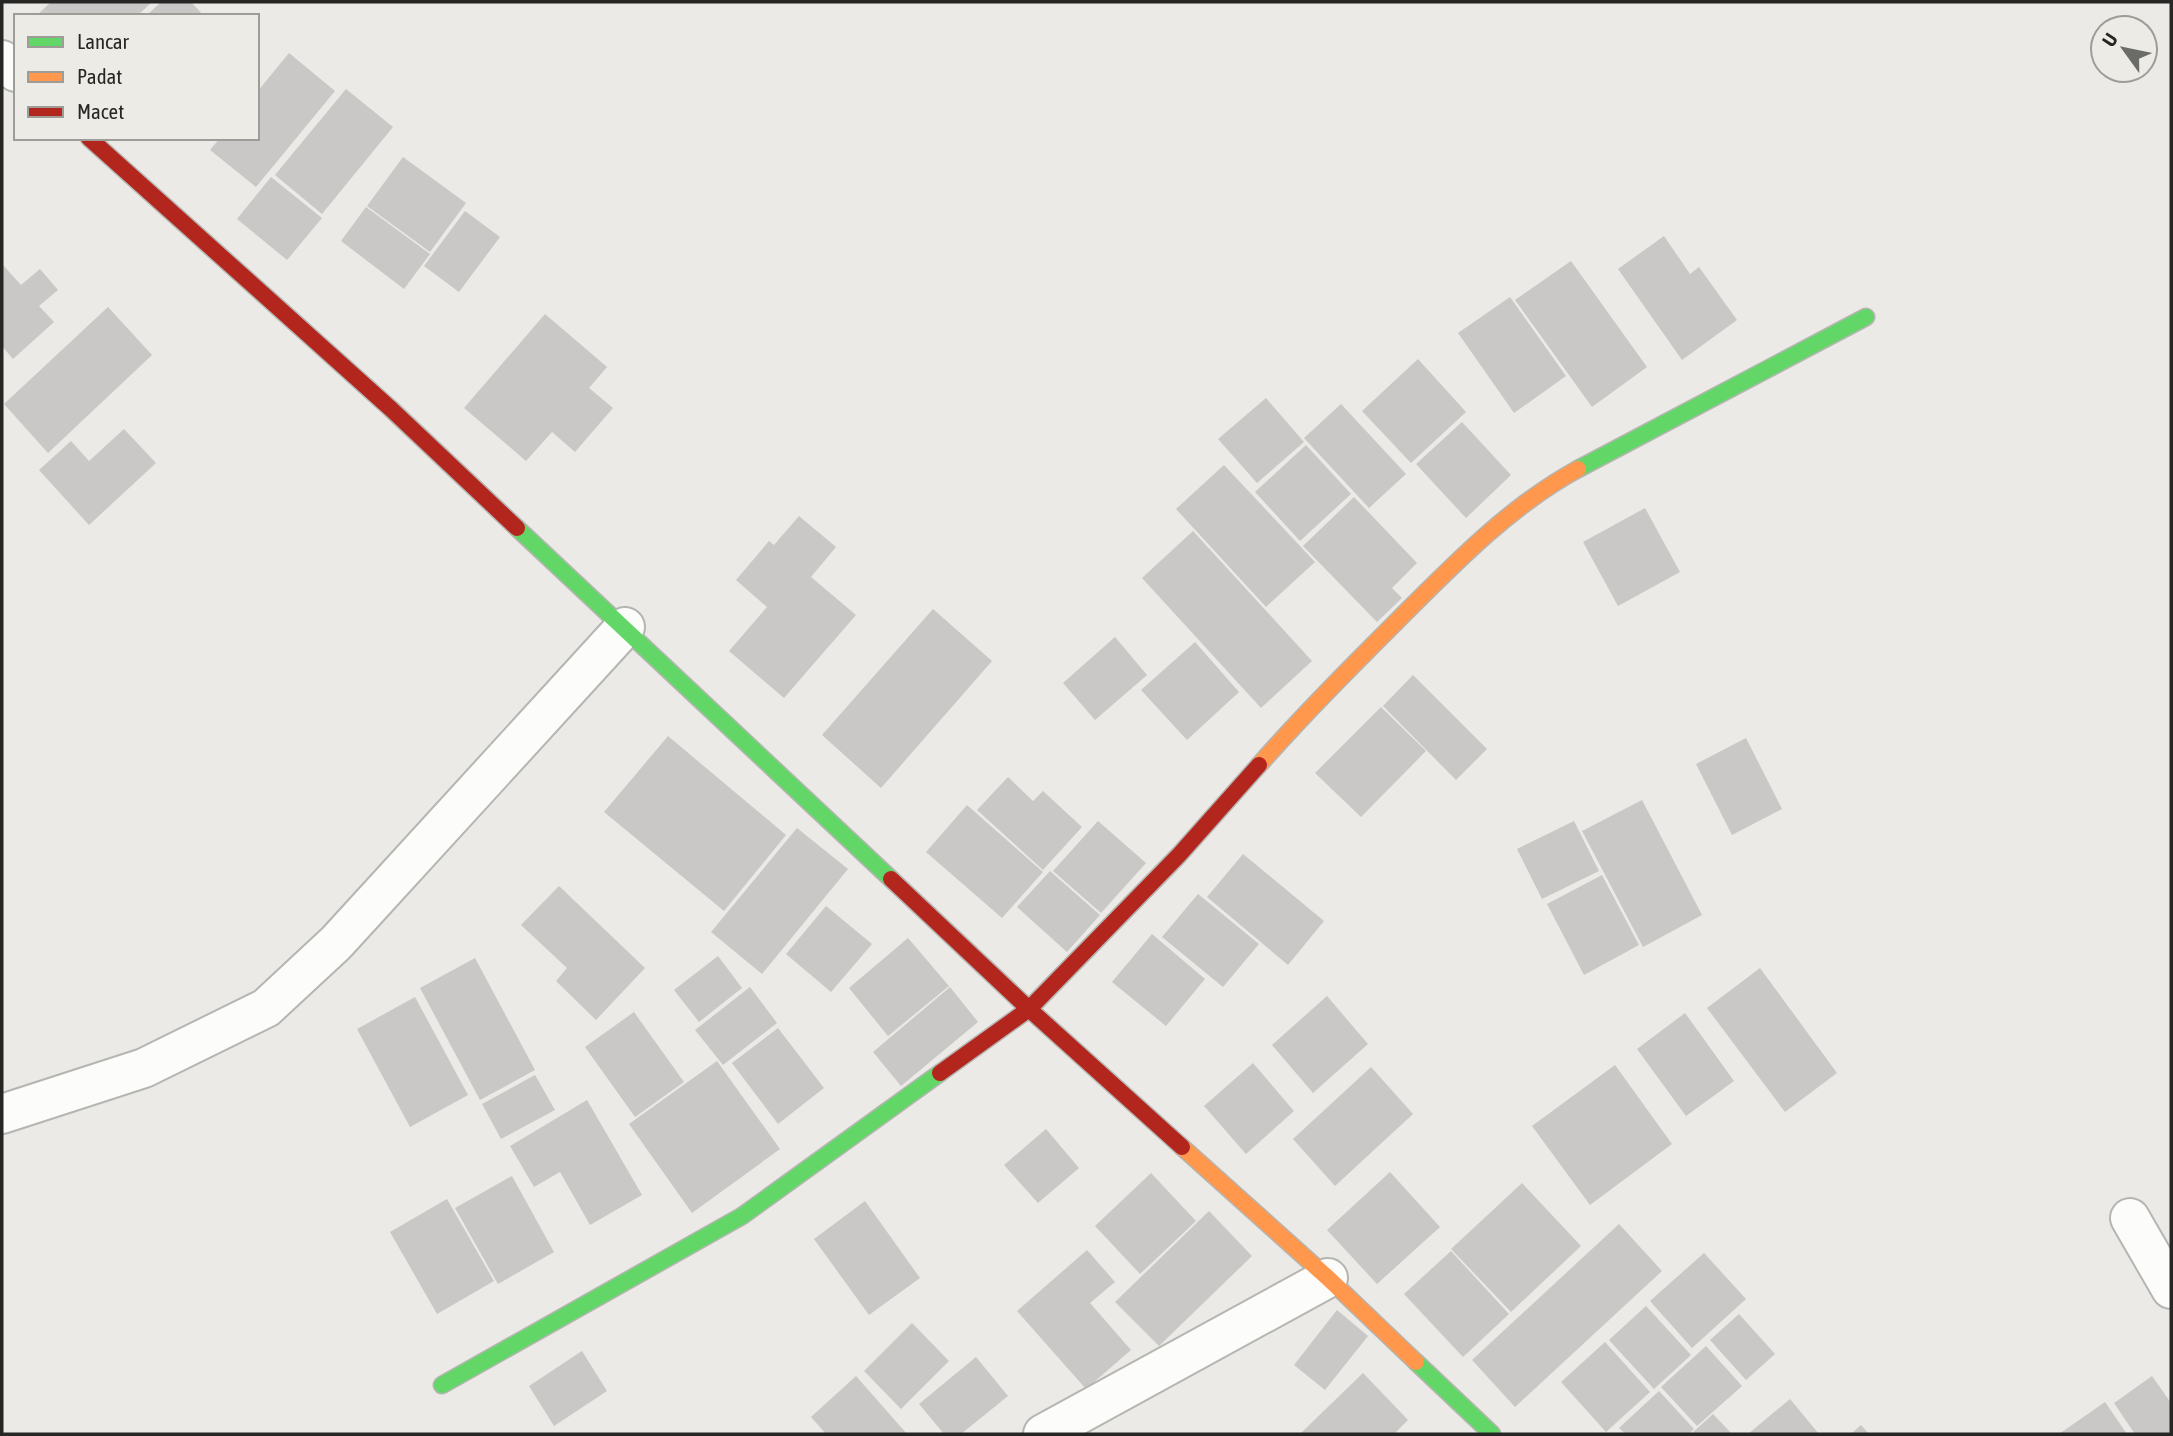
<svg xmlns="http://www.w3.org/2000/svg" width="2173" height="1436" viewBox="0 0 2173 1436" font-family="'Asap Condensed',sans-serif">
<rect width="100%" height="100%" fill="#ebeae6"/>
<g fill="#c9c8c6">
<polygon points="51,2 152,2 137,16 36,16"/>
<polygon points="161,2 191,2 204,16 146,16"/>
<polygon points="289,53 335,91 256,187 210,150 220,138 257,138 257,92"/>
<polygon points="346,89 393,127 322,214 275,175"/>
<polygon points="403,157 466,203 430,252 367,206"/>
<polygon points="271,177 322,218 287,260 237,219"/>
<polygon points="366,207 430,254 404,289 341,241"/>
<polygon points="465,211 500,237 459,292 424,266"/>
<polygon points="1664,236 1690,274 1699,267 1737,320 1682,360 1618,269"/>
<polygon points="1571,261 1647,367 1592,407 1515,300"/>
<polygon points="2,264 21,285 40,269 58,290 39,306 54,322 13,359 2,346"/>
<polygon points="1510,297 1566,376 1514,413 1458,333"/>
<polygon points="108,307 152,355 48,453 4,404"/>
<polygon points="545,314 607,367 589,388 613,408 575,452 552,432 526,461 464,408"/>
<polygon points="1418,359 1466,412 1411,463 1362,411"/>
<polygon points="1266,398 1304,442 1257,483 1218,439"/>
<polygon points="1341,404 1406,474 1369,508 1304,438"/>
<polygon points="1462,422 1511,475 1466,518 1416,464"/>
<polygon points="124,429 156,463 89,525 39,470 71,441 89,461"/>
<polygon points="1306,445 1351,494 1300,541 1255,492"/>
<polygon points="1224,465 1315,562 1266,607 1176,509"/>
<polygon points="1354,497 1417,563 1392,588 1402,598 1377,622 1303,546"/>
<polygon points="1645,508 1680,572 1618,606 1583,542"/>
<polygon points="799,516 836,547 811,577 856,615 784,698 729,651 767,607 736,580 769,541 774,545"/>
<polygon points="1193,531 1312,661 1261,708 1142,578"/>
<polygon points="933,609 992,661 881,788 822,735"/>
<polygon points="1115,637 1147,675 1095,720 1063,683"/>
<polygon points="1195,642 1239,692 1187,740 1141,690"/>
<polygon points="1413,675 1487,749 1456,780 1383,706"/>
<polygon points="1381,707 1426,751 1361,817 1315,773"/>
<polygon points="668,736 786,835 724,911 604,812"/>
<polygon points="1746,738 1782,809 1732,835 1696,764"/>
<polygon points="1008,777 1033,801 1043,791 1082,827 1043,870 977,810"/>
<polygon points="1642,800 1702,915 1643,947 1582,831"/>
<polygon points="967,805 1043,872 1002,918 926,852"/>
<polygon points="1098,821 1146,863 1101,913 1053,871"/>
<polygon points="1574,821 1599,871 1542,899 1517,849"/>
<polygon points="797,828 848,869 762,974 711,932"/>
<polygon points="1243,854 1324,921 1288,965 1207,897"/>
<polygon points="1050,871 1100,915 1067,952 1017,907"/>
<polygon points="1602,875 1639,945 1584,975 1547,904"/>
<polygon points="559,886 645,968 596,1020 556,981 567,968 521,925"/>
<polygon points="1198,894 1259,944 1223,987 1162,937"/>
<polygon points="826,906 872,944 831,992 786,954"/>
<polygon points="1152,934 1205,979 1166,1026 1112,982"/>
<polygon points="908,938 949,986 888,1036 849,988"/>
<polygon points="718,956 742,988 699,1022 674,990"/>
<polygon points="475,958 535,1070 480,1100 420,988"/>
<polygon points="1760,968 1837,1073 1785,1112 1707,1008"/>
<polygon points="750,987 777,1023 723,1065 695,1030"/>
<polygon points="950,987 978,1022 901,1086 873,1052"/>
<polygon points="1327,996 1368,1044 1313,1093 1272,1045"/>
<polygon points="415,997 468,1095 410,1127 357,1029"/>
<polygon points="634,1012 684,1082 635,1117 585,1047"/>
<polygon points="1685,1013 1734,1081 1686,1116 1637,1049"/>
<polygon points="778,1028 824,1088 778,1124 732,1063"/>
<polygon points="717,1061 780,1149 692,1213 629,1124"/>
<polygon points="1253,1063 1294,1111 1246,1154 1204,1106"/>
<polygon points="1615,1065 1672,1144 1590,1205 1532,1126"/>
<polygon points="1371,1067 1413,1114 1335,1186 1293,1139"/>
<polygon points="535,1075 555,1110 501,1139 482,1104"/>
<polygon points="587,1100 642,1195 590,1225 560,1172 534,1187 510,1146"/>
<polygon points="1046,1129 1079,1168 1038,1203 1004,1165"/>
<polygon points="1390,1172 1440,1227 1377,1284 1327,1230"/>
<polygon points="1151,1173 1196,1221 1140,1274 1095,1226"/>
<polygon points="512,1176 554,1252 498,1284 455,1208"/>
<polygon points="1522,1183 1581,1246 1511,1312 1451,1249"/>
<polygon points="447,1199 494,1281 437,1314 390,1232"/>
<polygon points="865,1201 920,1278 869,1315 814,1239"/>
<polygon points="1209,1211 1252,1256 1159,1346 1115,1302"/>
<polygon points="1619,1224 1662,1271 1515,1407 1472,1360"/>
<polygon points="1087,1250 1115,1282 1090,1303 1131,1350 1086,1389 1017,1311"/>
<polygon points="1451,1251 1509,1314 1463,1357 1404,1294"/>
<polygon points="1704,1253 1746,1299 1692,1348 1650,1301"/>
<polygon points="1646,1306 1691,1355 1654,1389 1609,1340"/>
<polygon points="1337,1310 1368,1336 1325,1390 1294,1365"/>
<polygon points="1739,1314 1775,1354 1746,1380 1710,1340"/>
<polygon points="912,1323 949,1361 901,1409 864,1371"/>
<polygon points="1605,1342 1650,1392 1606,1432 1561,1382"/>
<polygon points="1706,1346 1742,1386 1697,1426 1661,1387"/>
<polygon points="582,1351 607,1391 554,1426 529,1386"/>
<polygon points="976,1357 1008,1396 961,1434 944,1434 919,1404"/>
<polygon points="1363,1373 1408,1420 1394,1434 1300,1434"/>
<polygon points="856,1376 907,1434 826,1434 811,1417"/>
<polygon points="2152,1376 2171,1403 2171,1434 2135,1434 2114,1403"/>
<polygon points="1659,1391 1694,1429 1689,1434 1625,1434 1619,1428"/>
<polygon points="1790,1399 1819,1434 1748,1434"/>
<polygon points="2105,1402 2127,1434 2059,1434"/>
<polygon points="1713,1414 1732,1434 1691,1434"/>
<polygon points="1861,1425 1869,1434 1851,1434"/>
</g>
<g fill="none" stroke-linecap="round" stroke-linejoin="round">
<g stroke="#b5b5b2" stroke-width="42">
<g id="street">
<polyline points="2,60 16,72"/>
<polyline points="2,1114 144,1068 266,1008 336,943 625,627"/>
<polyline points="2130,1218 2171,1289"/>
<polyline points="1043,1434 1328,1278"/>
</g>
</g>
<g stroke="#b5b5b2" stroke-width="19">
<g id="fast">
<polyline points="1578,469 1866,317"/>
<polyline points="517,528 891,879"/>
<polyline points="1416,1362 1492,1434"/>
<polyline points="442,1385 742,1216 940,1073"/>
</g>
</g>
<g stroke="#b5b5b2" stroke-width="19">
<g id="slow">
<path d="M1259,765C1304,714 1351,667 1399,619C1454,564 1510,506 1578,469"/>
<polyline points="1182,1147 1328,1278 1416,1362"/>
</g>
</g>
<g stroke="#b5b5b2" stroke-width="19">
<g id="jam">
<polyline points="89,138 391,409 517,528"/>
<polyline points="891,879 1029,1009 1182,1147"/>
<polyline points="940,1073 1029,1009 1179,855 1259,765"/>
</g>
</g>
<use href="#street" stroke="#fcfcfb" stroke-width="38"/>
<use href="#fast" stroke="#63d668" stroke-width="16"/>
<use href="#slow" stroke="#ff974d" stroke-width="16"/>
<use href="#jam" stroke="#b3261e" stroke-width="16"/>
</g>
<rect width="2173" height="1436" fill="none" stroke="#262624" stroke-width="7"/>
<rect x="14" y="14" width="245" height="126" fill="#ecebe5" stroke="#9d9c98" stroke-width="2"/>
<rect x="28" y="37" width="35" height="10" fill="#63d668" stroke="#9d9c98" stroke-width="2"/>
<text x="77" y="49" font-size="21" fill="#262624">Lancar</text>
<rect x="28" y="72" width="35" height="10" fill="#ff974d" stroke="#9d9c98" stroke-width="2"/>
<text x="77" y="84" font-size="21" fill="#262624">Padat</text>
<rect x="28" y="107" width="35" height="10" fill="#b3261e" stroke="#9d9c98" stroke-width="2"/>
<text x="77" y="119" font-size="21" fill="#262624">Macet</text>
<g transform="translate(2124 49) rotate(303)"><circle r="33" fill="#ecebe5" stroke="#9d9c98" stroke-width="2"/>
<path d="M0-5L12 26L0 18L-12 26Z" fill="#6b6b68"/>
<text y="-10" font-size="19" font-weight="bold" text-anchor="middle" fill="#262624">U</text>
</g>
</svg>
